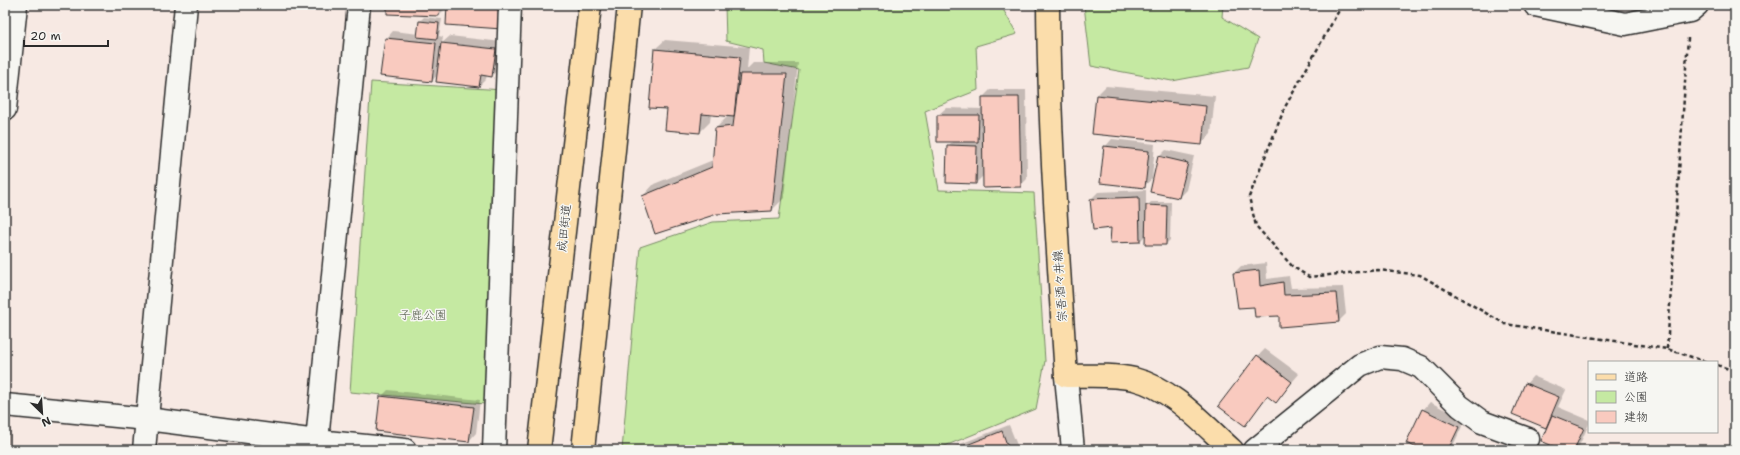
<svg xmlns="http://www.w3.org/2000/svg" width="1740" height="455" viewBox="0 0 1740 455" font-family="'Shantell Sans','Klee One',sans-serif">
<rect width="100%" height="100%" fill="#f7e9e3"/>
<filter id="ink" filterUnits="userSpaceOnUse"><feTurbulence type="fractalNoise" baseFrequency=".025" numOctaves="2"/><feDisplacementMap in="SourceGraphic" scale="8" xChannelSelector="R" yChannelSelector="G"/><feConvolveMatrix kernelMatrix="1 2 1 2 8 2 1 2 1" color-interpolation-filters="sRGB"/></filter>
<g filter="url(#ink)">
<g fill="#c5e9a2" stroke="#788a66">
<polygon points="725,5 778,10 778,5 1003,5 1004,11 1017,34 976,46 978,90 925,111 939,190 1034,193 1045,361 1036,409 935,450 622,450 640,247 713,222 779,219 799,70 764,63 763,50 726,41"/>
<polygon points="1084,5 1223,5 1222,17 1258,39 1248,67 1172,81 1091,66"/>
<polygon points="371,82 504,90 485,404 350,392"/>
</g>
<g fill="#0003">
<polygon points="388,5 446,5 446,8 439,15"/>
<polygon points="424,17 442,19 439,36 443,37 442,43 450,36 502,42 499,68 492,76 487,75 486,79 479,86 438,74 432,81 386,39 393,31 419,34 420,21"/>
<polygon points="665,40 749,47 747,69 753,63 798,63 784,198 772,210 643,196 654,184 713,160 716,128 729,115 711,114 710,122 700,132 668,108 655,49"/>
<polygon points="1106,86 1215,96 1211,134 1201,144 1097,95"/>
<polygon points="990,90 1026,90 1027,179 1020,186 984,175 976,183 948,146 953,141 938,115 946,108 983,109 983,97"/>
<polygon points="1112,139 1155,144 1152,179 1144,186 1105,147"/>
<polygon points="1166,150 1194,156 1186,190 1179,197 1159,157"/>
<polygon points="1146,190 1146,207 1151,202 1171,202 1170,240 1166,244 1146,235 1140,241 1112,227 1094,228 1091,199 1098,192"/>
<polygon points="1266,263 1267,279 1289,276 1291,288 1343,287 1346,314 1339,321 1280,315 1255,306 1234,273 1241,266"/>
<polygon points="1265,349 1299,374 1276,401 1268,396 1245,424 1258,356"/>
<polygon points="1533,376 1566,390 1558,407 1589,420 1589,424 1579,446 1576,450 1564,450 1548,428 1514,413 1526,384"/>
<polygon points="388,390 480,400 476,433 469,441 381,397"/>
<polygon points="1430,402 1465,420 1451,450 1424,450 1423,410"/>
<polygon points="1009,425 1019,450 948,450 950,448"/>
<polygon points="5,429 11,429 9,450 5,450"/>
</g>
<g fill="#f9cabf" stroke="#2b2b2b">
<polygon points="387,5 440,5 439,16 387,14"/>
<polygon points="447,5 504,5 502,29 446,25"/>
<polygon points="419,21 439,23 437,39 417,37"/>
<polygon points="385,38 436,43 432,82 380,76"/>
<polygon points="441,43 496,49 492,77 481,75 479,87 436,82"/>
<polygon points="654,49 740,57 734,117 702,114 700,133 665,130 667,109 649,108"/>
<polygon points="740,74 787,74 772,211 717,214 655,234 642,196 712,167 715,128 733,126"/>
<polygon points="1096,95 1206,106 1202,145 1092,134"/>
<polygon points="982,97 1019,97 1021,187 983,188"/>
<polygon points="937,115 979,115 978,142 937,142"/>
<polygon points="947,145 977,146 976,184 946,183"/>
<polygon points="1104,146 1149,151 1145,188 1100,183"/>
<polygon points="1158,156 1188,163 1179,198 1150,192"/>
<polygon points="1139,197 1140,242 1110,243 1111,228 1093,230 1090,199"/>
<polygon points="1146,205 1167,206 1166,245 1145,245"/>
<polygon points="1259,270 1260,286 1283,282 1284,295 1336,293 1339,322 1279,327 1279,316 1255,317 1254,307 1238,308 1233,273"/>
<polygon points="1257,355 1292,382 1276,403 1267,396 1245,426 1218,406"/>
<polygon points="1525,383 1559,397 1546,428 1512,414"/>
<polygon points="380,396 474,407 469,442 376,431"/>
<polygon points="1422,409 1459,427 1448,450 1422,450 1406,443"/>
<polygon points="1552,415 1584,428 1574,450 1562,450 1541,441"/>
<polygon points="1002,431 1009,450 954,450"/>
</g>
<g fill="none" stroke-linecap="round" stroke-linejoin="round">
<g stroke="#2b2b2b" stroke-width="25">
<g id="minor">
<polyline points="1535,5 1625,24 1690,11 1697,5"/>
<polyline points="5,109 16,5"/>
<polyline points="1066,376 1073,450"/>
<polyline points="5,405 147,419 317,441 359,5"/>
<polyline points="317,441 405,450"/>
<polyline points="144,450 186,5"/>
<polyline points="494,450 510,5"/>
<polyline points="1255,450 1360,365 1380,357 1402,359 1421,367 1460,406 1482,422 1528,439"/>
</g>
</g>
<g stroke="#2b2b2b" stroke-width="25">
<path id="major" d="M1048,5C1049,129 1058,253 1066,376C1088,376 1112,374 1134,379C1173,389 1203,424 1232,450"/>
</g>
<g stroke="#2b2b2b" stroke-width="25">
<g id="highway">
<polyline points="539,450 590,5"/>
<polyline points="583,450 629,5"/>
</g>
</g>
<g stroke="#2b2b2b" stroke-width="2.5" stroke-dasharray="4 3" stroke-linecap="butt">
<polyline points="1342,5 1285,107 1249,197 1256,226 1292,266 1309,277 1378,270 1420,275 1505,324 1667,349 1707,362"/>
<polyline points="1667,349 1688,38"/>
<polyline points="1717,365 1735,371"/>
</g>
<use href="#minor" stroke="#f6f6f2" stroke-width="22"/>
<use href="#major" stroke="#fbddab" stroke-width="22"/>
<use href="#highway" stroke="#fbddab" stroke-width="22"/>
</g>
</g>
<g text-anchor="middle" stroke-width="3" stroke-linejoin="round" paint-order="stroke">
<g font-size="12" fill="#2b2b2b" stroke="#f6f6f2">
<text transform="translate(564 228) rotate(-84)" y="4">成田街道</text>
<text transform="translate(1060 286) rotate(-94)" y="4">宗吾酒々井線</text>
</g>
<g font-size="12" fill="#525a49" stroke="#f6f6f2">
<text x="423" y="319">子鹿公園</text>
</g>
</g>
<rect width="1740" height="455" fill="none" stroke="#f6f6f2" stroke-width="20"/>
<rect x="10" y="10" width="1720" height="435" fill="none" stroke="#2b2b2b" stroke-width="1.5" filter="url(#ink)"/>
<rect x="1588" y="361" width="130" height="72" fill="#f6f6f2" stroke="#a5a5a2"/>
<rect x="1596" y="374" width="20" height="6" fill="#fbddab" stroke="#a5a5a2"/>
<text x="1624" y="381" font-size="12" fill="#2b2b2b">道路</text>
<rect x="1596" y="391" width="20" height="12" fill="#c5e9a2" stroke="#a5a5a2"/>
<text x="1624" y="401" font-size="12" fill="#2b2b2b">公園</text>
<rect x="1596" y="411" width="20" height="12" fill="#f9cabf" stroke="#a5a5a2"/>
<text x="1624" y="421" font-size="12" fill="#2b2b2b">建物</text>
<g transform="translate(42 413) rotate(155)" stroke="#f6f6f2" stroke-width="3" paint-order="stroke">
<path d="M0-3L7 15L0 10L-7 15Z" fill="#2b2b2b"/>
<text y="-6" font-size="11" font-weight="bold" text-anchor="middle" fill="#2b2b2b">N</text>
</g>
<path d="M24 40v6h84v-6" fill="none" stroke="#2b2b2b" stroke-width="2"/>
<text x="30" y="40" font-size="12" fill="#2b2b2b" stroke="#f6f6f2" stroke-width="3" paint-order="stroke">20 m</text>
</svg>
